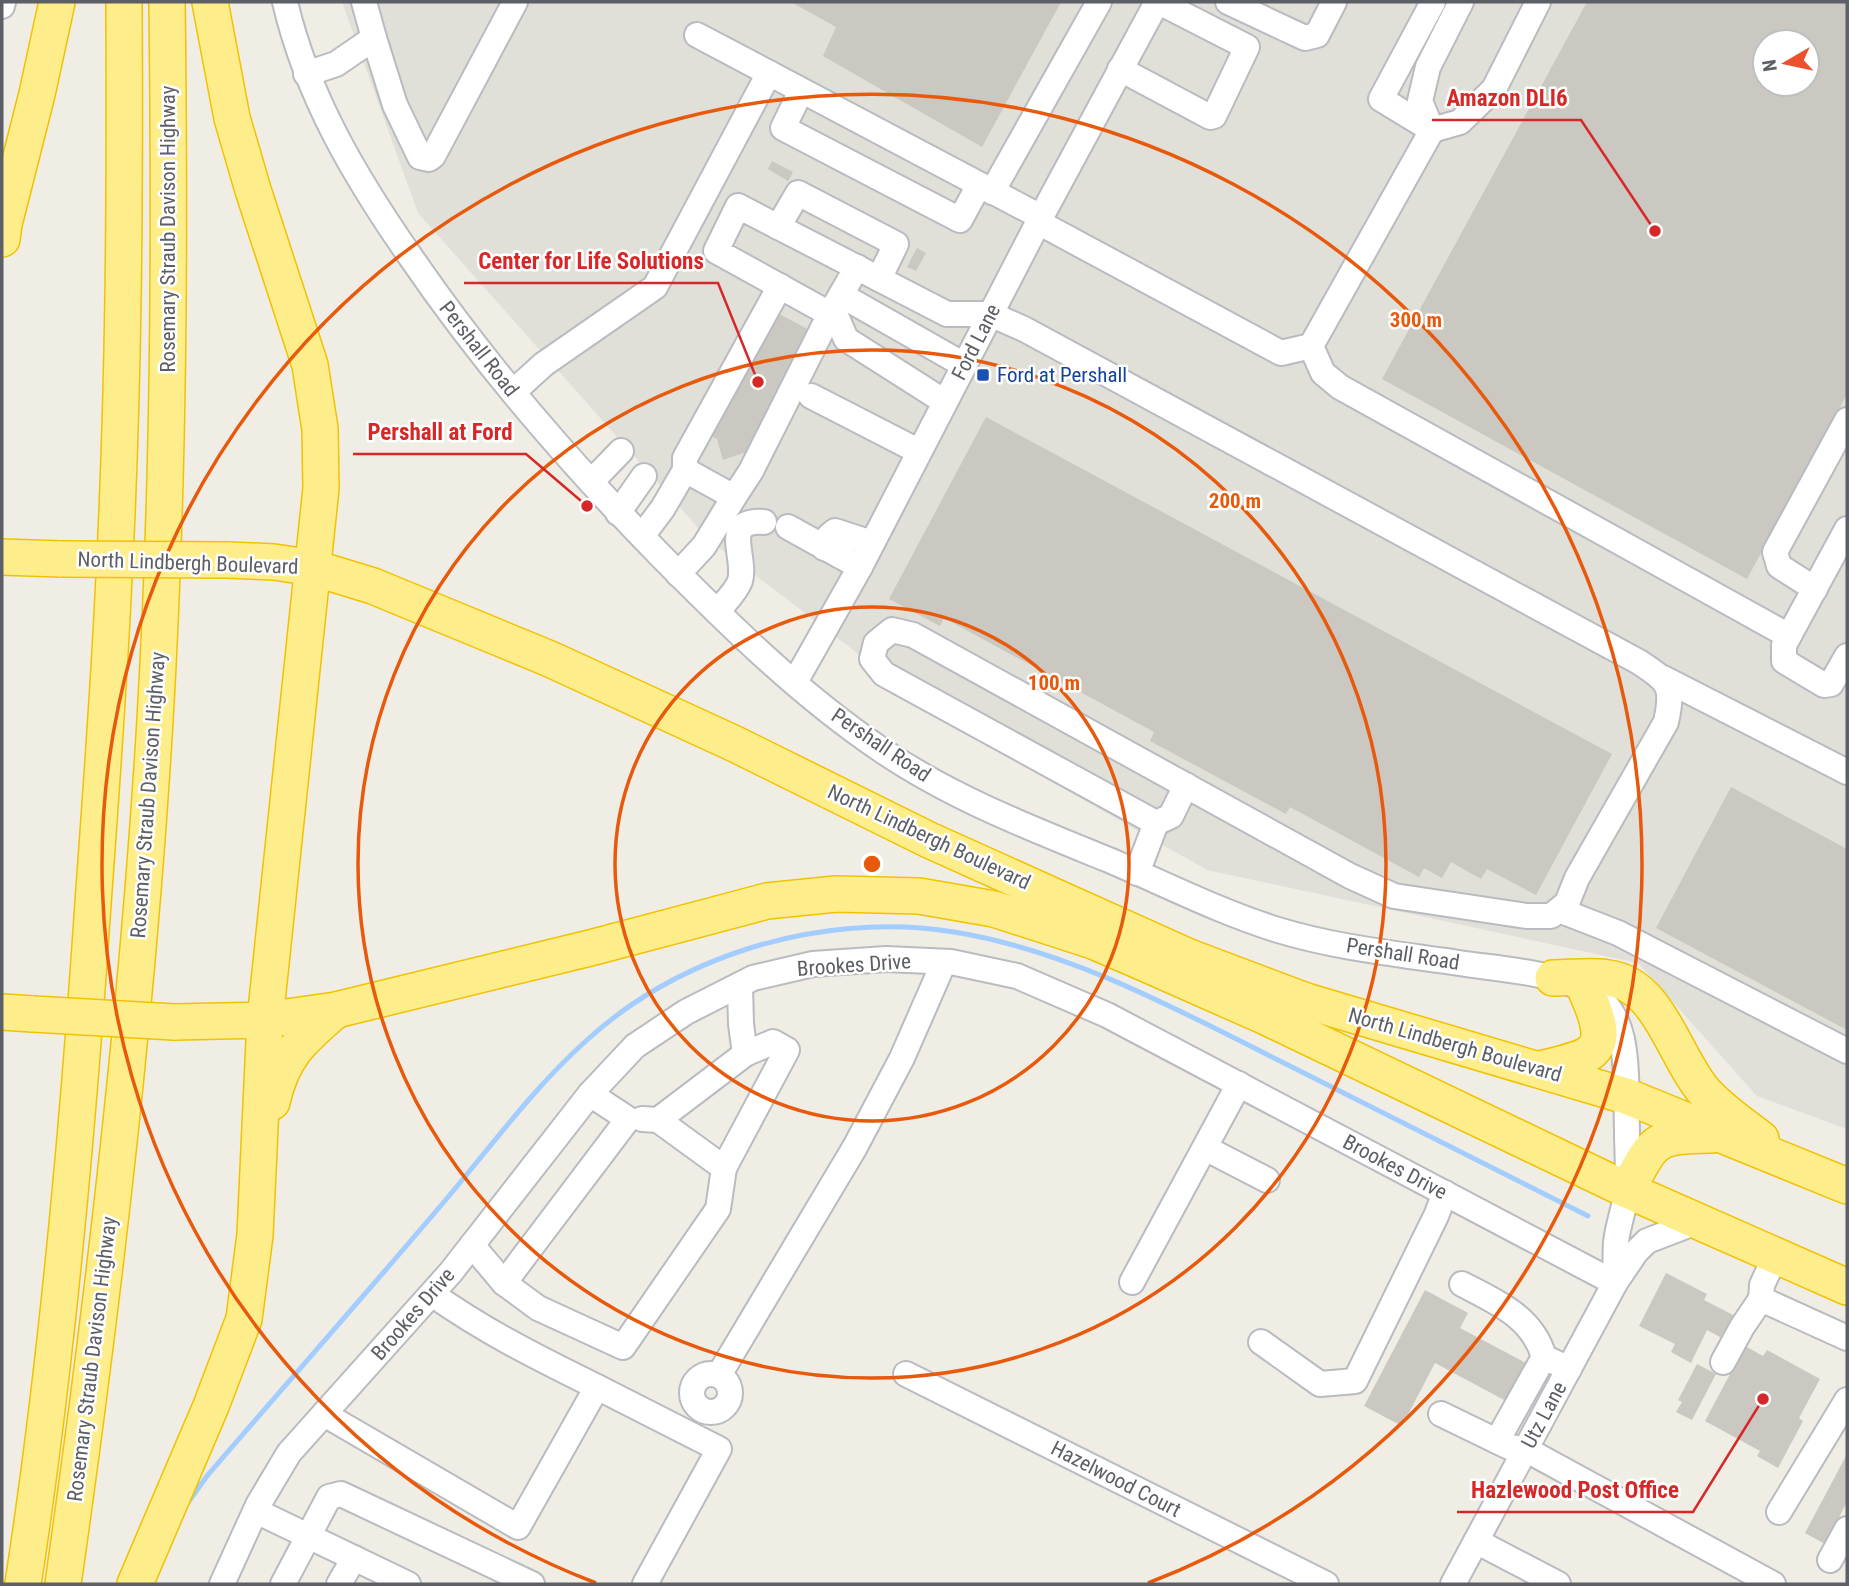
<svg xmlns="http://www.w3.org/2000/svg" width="1849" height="1586" viewBox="0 0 1849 1586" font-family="'Roboto Condensed',sans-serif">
<rect width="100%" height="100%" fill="#efede4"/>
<path fill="#e0dfd8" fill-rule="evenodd" d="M342,2H1847V1129L1757,1096L1638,963L1207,870L950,724L708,539L418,213ZM1765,42H1807V84H1765Z"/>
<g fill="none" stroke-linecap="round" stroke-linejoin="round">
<path stroke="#a3cdff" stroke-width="5" d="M187,1504L207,1476C285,1385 365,1295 443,1203C490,1148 533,1088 587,1040C633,998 688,968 747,949C813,928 885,921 954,932C1072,951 1182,1012 1288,1065C1388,1115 1488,1165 1588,1216"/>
</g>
<g fill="#cac8c0" fill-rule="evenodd">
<polygon points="791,2 1061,2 982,147 823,56 836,27"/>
<path d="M1587,2H1847V394L1747,579L1382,379ZM1765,42H1807V84H1765Z"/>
<polygon points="772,161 793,172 788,181 768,169"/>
<polygon points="917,248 926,253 916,271 907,267"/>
<polygon points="770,309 811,331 746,455 743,453 723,460 717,439 705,433"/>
<polygon points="986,417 1612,754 1536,895 1487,869 1481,879 1451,862 1442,878 1424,868 1419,877 1290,807 1286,814 1150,741 1154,732 944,618 940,626 889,599"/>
<polygon points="1731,787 1847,849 1847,1030 1656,928"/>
<polygon points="1666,1273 1707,1294 1704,1300 1739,1318 1727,1341 1707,1330 1691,1363 1671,1352 1675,1344 1639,1326"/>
<polygon points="1425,1290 1468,1313 1460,1328 1526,1363 1506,1401 1435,1363 1402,1426 1364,1406"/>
<polygon points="1745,1346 1763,1356 1767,1350 1820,1379 1799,1418 1803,1421 1778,1468 1757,1456 1760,1451 1705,1421"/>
<polygon points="1697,1364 1716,1374 1692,1420 1676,1412 1682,1402 1678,1400"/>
<polygon points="1847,1454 1847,1502 1825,1544 1805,1533"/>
</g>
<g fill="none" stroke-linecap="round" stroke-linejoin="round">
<g stroke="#b9bbc0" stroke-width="28">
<g id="minor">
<path d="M285,2C307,96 355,177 410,256C483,363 568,461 658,553C727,623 799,694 880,749C950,797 1030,828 1109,860C1165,884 1220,912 1278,930C1337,948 1399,954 1459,963C1503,970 1571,972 1604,1003C1614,1013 1619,1026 1622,1039C1628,1069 1626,1101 1627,1131C1627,1151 1629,1172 1627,1192C1624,1209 1618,1225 1616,1242C1615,1256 1616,1269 1615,1283"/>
<polyline points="364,2 374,38"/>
<polyline points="1228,2 1305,38 1317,35 1334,2"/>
<polyline points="1433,2 1381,99 1432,130 1460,122 1494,89 1538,2"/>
<polyline points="2,6 3,2"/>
<polyline points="697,35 1041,217"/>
<polyline points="1120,69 1210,117 1214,116 1247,47 1159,2"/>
<polyline points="306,74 336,64 374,38 395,105 420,157 429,159 433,156 515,2"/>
<polyline points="801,91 783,128 960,220 979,185"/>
<polyline points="992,192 1099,2"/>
<polyline points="1038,222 1281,353 1311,346 1432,130 1420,101 1428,67 1461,2"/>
<polyline points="778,227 798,193 896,244 879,279"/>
<polyline points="841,295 964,365"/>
<polyline points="1311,346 1323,373 1340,387 1789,636"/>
<polyline points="513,392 544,364 655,287 769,73"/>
<polyline points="811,396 918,451"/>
<path d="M945,402L846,339L837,318L716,251L738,206L947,314H990L1024,329L1639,662C1669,682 1674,685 1666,722L1577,878L1567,903L1551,916H1526L1394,896L1350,876L913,635L892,630L876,643L872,659L884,674L1156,823L1171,816L1186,785"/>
<polyline points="685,470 685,458 780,286"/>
<polyline points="591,482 621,451"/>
<polyline points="734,497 751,471 830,314 857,267"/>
<polyline points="618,513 644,476"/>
<polyline points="788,527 860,567"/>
<polyline points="1847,529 1784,645 1784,661 1824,685 1831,684 1847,656"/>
<polyline points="642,536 663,508 685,470 734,497 704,546 678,574"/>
<polyline points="824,548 829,536 835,531 872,543"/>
<polyline points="1815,589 1779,566 1775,552 1847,420"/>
<path d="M717,612C724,603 736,592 740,581C747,557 720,519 764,522"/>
<polyline points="1663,678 1847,772"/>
<polyline points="795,682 860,567 1041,217 1157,2"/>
<polyline points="1137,873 1156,823"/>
<polyline points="1559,910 1618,933 1847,1051"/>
<polyline points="642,1119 658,1120 745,1054 741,1024 740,985"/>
<polyline points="658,1120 724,1168 787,1050 773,1042 745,1054"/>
<polyline points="1205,1148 1267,1180"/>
<polyline points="472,1245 504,1283 538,1308 623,1347 718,1209 724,1168"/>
<polyline points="1776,1255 1762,1285 1761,1299 1847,1338"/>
<polyline points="1132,1282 1239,1084"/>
<polyline points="504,1283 628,1119 590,1094"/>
<path d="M1462,1284C1496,1302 1532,1316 1544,1357L1569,1369"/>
<polyline points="1261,1342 1320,1384 1355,1381 1436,1216 1445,1193"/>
<polyline points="1723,1362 1742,1327 1761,1299"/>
<circle cx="711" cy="1393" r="19"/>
<polyline points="906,1374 1326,1584"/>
<polyline points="719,1375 855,1147 902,1058 944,962"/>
<polyline points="597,1387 719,1449 645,1584"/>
<path d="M324,1414L518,1527L597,1387C540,1359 484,1331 432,1294"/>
<polyline points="1441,1414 1509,1447 1525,1449 1773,1584"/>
<polyline points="1497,1441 1544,1357"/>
<polyline points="256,1511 408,1584"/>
<polyline points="1779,1512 1847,1400"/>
<polyline points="1476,1541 1558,1584"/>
<polyline points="1830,1560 1847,1529"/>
<polyline points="222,1584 258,1505 289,1453 451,1272 590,1094 635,1046 686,1012 753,978 813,964 886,959 951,962 1017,976 1107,1015 1615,1283"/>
<polyline points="283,1584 329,1497 341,1494 532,1584"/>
<polyline points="339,1584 354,1558"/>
<polyline points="1453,1584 1615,1283 1636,1252 1647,1241 1699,1221"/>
</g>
</g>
<g stroke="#f2c200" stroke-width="38">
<g id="highway">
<polyline points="2,239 4,224 37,94 57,2"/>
<polyline points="2,557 62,559"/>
<polyline points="228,560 274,562 314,568 373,586 550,659 735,744 929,840 1189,957 1306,1001 1626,1096 1847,1186"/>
<path d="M1553,978C1571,978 1590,975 1608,978C1659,984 1674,1056 1703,1090C1719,1109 1742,1124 1761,1139"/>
<polyline points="2,1012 33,1014"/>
<polyline points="174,1022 265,1020 336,1010 594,947 767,901 836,894 919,896 994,909 1093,941 1144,963 1266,1017 1627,1190 1847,1287"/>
<path d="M1540,1069C1596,1056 1614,1053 1586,991"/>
<path d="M272,1102C282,1056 302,1039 336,1010"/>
<path d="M1627,1190C1655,1139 1652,1136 1712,1135"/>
<path d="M23,1584C57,1363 77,1141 92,918C100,804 109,690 114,576C124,385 125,193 124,2"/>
<path d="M63,1584C104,1297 138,1009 155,720C169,481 170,241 167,2"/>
<polyline points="135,1584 211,1406 244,1319 255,1235 265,1020 321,488 320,429 310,365 253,190 232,118 210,2"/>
</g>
</g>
<use href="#minor" stroke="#fff" stroke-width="24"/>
<use href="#highway" stroke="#feee8b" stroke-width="35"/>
<g stroke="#f2c200" stroke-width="38" stroke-linecap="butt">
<g id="highway-bridge">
<polyline points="62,559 228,560"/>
<polyline points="33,1014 174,1022"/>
</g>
</g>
<use href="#highway-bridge" stroke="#feee8b" stroke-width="35"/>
</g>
<g fill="none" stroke="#e8590c" stroke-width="3.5">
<circle cx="872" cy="864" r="257"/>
<circle cx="872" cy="864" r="514"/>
<path d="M596 1583A770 770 0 1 1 1148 1583"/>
</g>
<rect fill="#1a4fb4" stroke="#fff" stroke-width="2.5" x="976" y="368" width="14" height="14" rx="3.5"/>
<g text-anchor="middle" stroke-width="5" stroke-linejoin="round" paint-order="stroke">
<g font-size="21" fill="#5c5f65" stroke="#fff">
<text transform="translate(168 229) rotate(-90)" y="7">Rosemary Straub Davison Highway</text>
<text transform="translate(976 342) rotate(-63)" y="7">Ford Lane</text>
<text transform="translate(479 349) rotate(52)" y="7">Pershall Road</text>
<text transform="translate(188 563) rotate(2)" y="7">North Lindbergh Boulevard</text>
<text transform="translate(881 745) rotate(34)" y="7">Pershall Road</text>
<text transform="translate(148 795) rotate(-86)" y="7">Rosemary Straub Davison Highway</text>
<text transform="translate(929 837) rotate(25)" y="7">North Lindbergh Boulevard</text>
<text transform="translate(1403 954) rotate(9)" y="7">Pershall Road</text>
<text transform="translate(854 965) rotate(-4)" y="7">Brookes Drive</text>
<text transform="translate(1455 1045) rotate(16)" y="7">North Lindbergh Boulevard</text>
<text transform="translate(1395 1167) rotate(28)" y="7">Brookes Drive</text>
<text transform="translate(413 1314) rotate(-49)" y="7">Brookes Drive</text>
<text transform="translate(92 1359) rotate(-83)" y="7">Rosemary Straub Davison Highway</text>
<text transform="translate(1544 1415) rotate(-62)" y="7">Utz Lane</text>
<text transform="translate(1116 1479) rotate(27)" y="7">Hazelwood Court</text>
</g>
<g font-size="21" fill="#164399" stroke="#fff" text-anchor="start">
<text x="997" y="382">Ford at Pershall</text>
</g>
</g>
<circle cx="872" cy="864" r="10" fill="#e8590c" stroke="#fff" stroke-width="3.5"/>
<g font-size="21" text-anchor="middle" font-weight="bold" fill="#e8590c" stroke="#fff" stroke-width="5" stroke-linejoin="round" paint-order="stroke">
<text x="1416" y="327">300 m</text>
<text x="1235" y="508">200 m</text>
<text x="1054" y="690">100 m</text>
</g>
<path fill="none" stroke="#d62828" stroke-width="2.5" d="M1655 231L1581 120H1432M758 382L718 283H464M587 506L526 454H353M1763 1399L1693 1512H1457"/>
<g fill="#d62828" stroke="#fff" stroke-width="2.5">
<circle cx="1655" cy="231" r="7"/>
<circle cx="758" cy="382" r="7"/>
<circle cx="587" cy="506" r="7"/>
<circle cx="1763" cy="1399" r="7"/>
</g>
<g font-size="23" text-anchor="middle" font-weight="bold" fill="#d62828" stroke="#fff" stroke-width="5" stroke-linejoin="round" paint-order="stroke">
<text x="1507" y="106">Amazon DLI6</text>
<text x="591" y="269">Center for Life Solutions</text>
<text x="440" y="440">Pershall at Ford</text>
<text x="1575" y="1498">Hazlewood Post Office</text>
</g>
<rect width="1849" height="1586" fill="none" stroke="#5c5f65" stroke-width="7"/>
<g transform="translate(1786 63) rotate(261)"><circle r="33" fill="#ffffff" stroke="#bebfc1" stroke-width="2"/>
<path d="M0-5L12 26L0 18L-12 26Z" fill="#ec512d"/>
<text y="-10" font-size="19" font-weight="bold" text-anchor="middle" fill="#5c5f65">N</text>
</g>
</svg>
